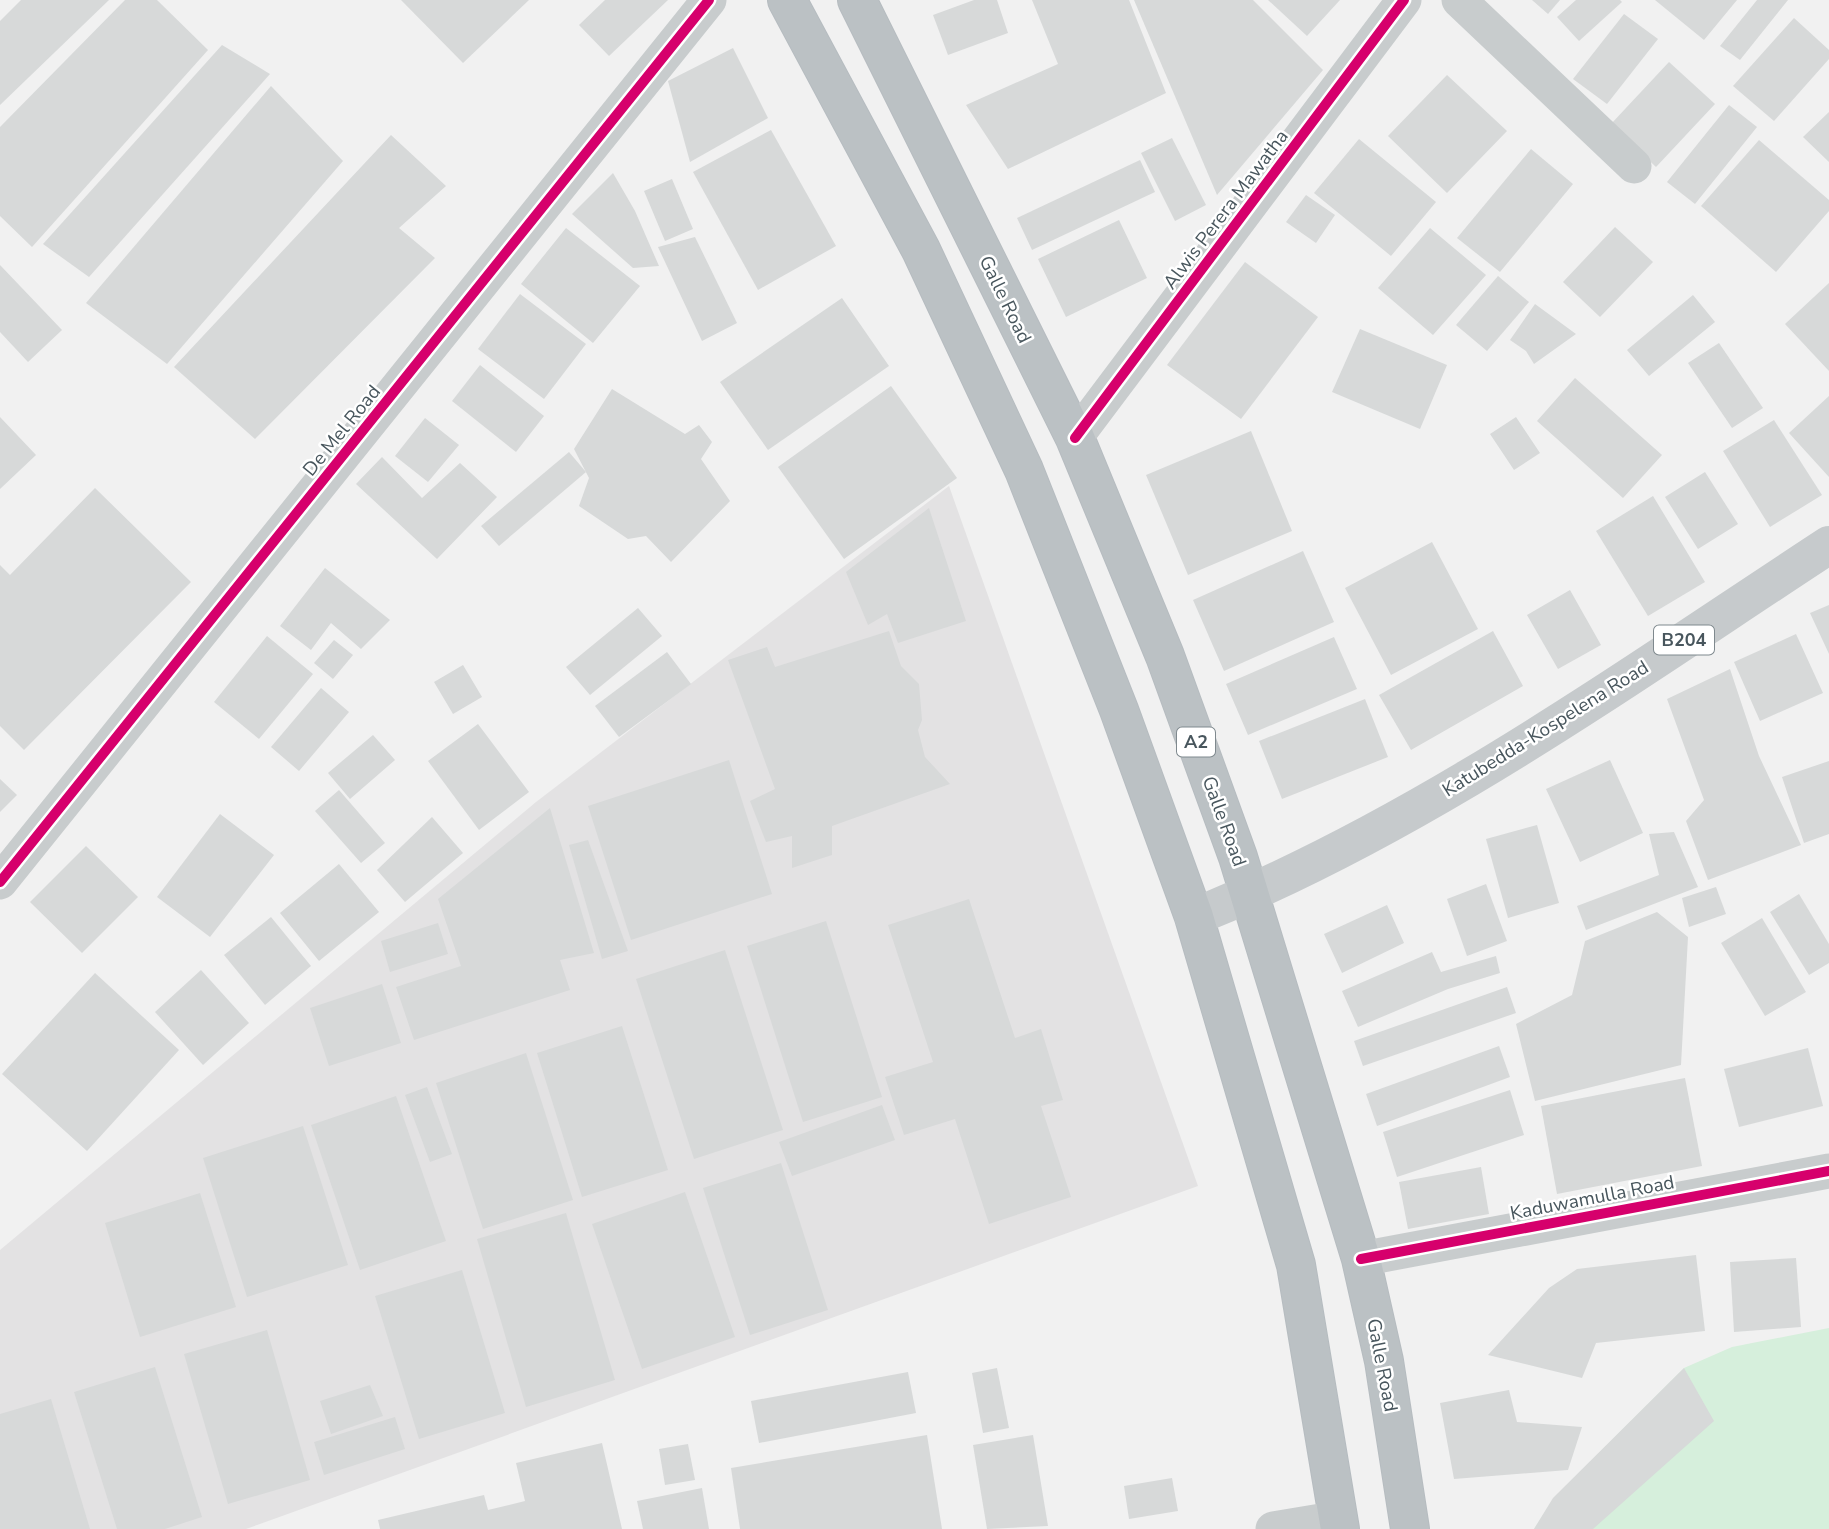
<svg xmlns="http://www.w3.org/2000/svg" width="1829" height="1529" viewBox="0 0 1829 1529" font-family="'Nunito Sans',sans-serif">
<rect width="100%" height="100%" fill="#f1f1f1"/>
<polygon fill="#e3e2e3" points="949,486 1198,1186 246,1529 0,1529 0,1250 536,802"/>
<polygon fill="#d6efdc" points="1829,1328 1829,1529 1534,1529 1554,1498 1684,1368 1732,1347"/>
<g fill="#d7d9d9">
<polygon points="21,0 109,0 0,105 0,21"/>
<polygon points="125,0 157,0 208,50 32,247 0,216 0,127"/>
<polygon points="401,0 529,0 463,63"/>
<polygon points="605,0 668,0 609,56 579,25"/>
<polygon points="974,0 997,0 1008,33 948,55 933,15"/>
<polygon points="1032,0 1129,0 1166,93 1008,169 966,105 1058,64"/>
<polygon points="1134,0 1253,0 1323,70 1217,195"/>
<polygon points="1268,0 1340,0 1307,36"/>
<polygon points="1532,0 1560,0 1548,14"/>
<polygon points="1576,0 1620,0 1622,2 1579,41 1557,17"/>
<polygon points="1655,0 1737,0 1704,40"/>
<polygon points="1757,0 1788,0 1740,60 1720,46"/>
<polygon points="1624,14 1658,39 1607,104 1573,79"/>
<polygon points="1794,18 1829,50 1829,59 1774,121 1733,86"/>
<polygon points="222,45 270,74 89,277 43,244"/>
<polygon points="733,48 768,118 690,162 668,81"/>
<polygon points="1669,62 1715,104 1656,167 1611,124"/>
<polygon points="1447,75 1507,131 1447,193 1388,136"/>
<polygon points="271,86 343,161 167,364 86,303"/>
<polygon points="1729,105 1757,127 1695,204 1667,182"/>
<polygon points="1829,112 1829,162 1803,137"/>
<polygon points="771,130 836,246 758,290 693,172"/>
<polygon points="391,135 446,186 399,228 435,258 255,439 174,367"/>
<polygon points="1172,138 1206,205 1175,221 1141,153"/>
<polygon points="1359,139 1436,202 1391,256 1314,193"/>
<polygon points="1759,140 1829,200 1829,211 1776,272 1701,206"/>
<polygon points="1531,149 1573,184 1500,272 1457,238"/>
<polygon points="1140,160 1155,192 1032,250 1017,218"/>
<polygon points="613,173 635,211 659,266 633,268 572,214"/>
<polygon points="672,179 693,229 665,241 644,191"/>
<polygon points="1306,195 1335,215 1316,243 1286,222"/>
<polygon points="1119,220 1147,278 1066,317 1038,259"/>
<polygon points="1615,227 1653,262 1600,317 1563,282"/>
<polygon points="566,228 640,286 593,343 521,284"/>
<polygon points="1430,228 1486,275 1433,335 1378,288"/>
<polygon points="695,237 737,323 702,341 658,247"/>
<polygon points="1245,262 1318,317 1241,419 1167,365"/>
<polygon points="0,265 62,330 28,362 0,332"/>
<polygon points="1498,276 1529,302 1487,351 1456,325"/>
<polygon points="1829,283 1829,371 1785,324"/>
<polygon points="520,294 586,344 544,399 478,349"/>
<polygon points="1693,295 1715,322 1649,376 1627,350"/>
<polygon points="842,298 889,366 768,450 720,382"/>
<polygon points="1535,304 1576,334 1534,364 1526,351 1510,340"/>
<polygon points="1360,329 1447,365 1420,429 1332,392"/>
<polygon points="1719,343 1763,408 1732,428 1688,363"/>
<polygon points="480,365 544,416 516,452 452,401"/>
<polygon points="1575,378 1662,455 1623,498 1537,421"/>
<polygon points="891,386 957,478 844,559 778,467"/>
<polygon points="612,389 685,434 699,425 712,442 701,459 730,501 671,562 646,536 628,539 579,506 589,478 574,449"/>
<polygon points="1829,396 1829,477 1789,433"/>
<polygon points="0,417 36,455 0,489"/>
<polygon points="1516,417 1540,453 1514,470 1490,434"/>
<polygon points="425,418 459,445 428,482 395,456"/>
<polygon points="1774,420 1822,495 1770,527 1723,451"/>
<polygon points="1251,431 1292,531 1188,575 1146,475"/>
<polygon points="569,452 586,472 499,546 481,526"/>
<polygon points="382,457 422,498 460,463 497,497 437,559 356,484"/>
<polygon points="1705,472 1738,524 1698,549 1665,497"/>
<polygon points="95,488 191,582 24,750 0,726 0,565 10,575"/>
<polygon points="1653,496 1705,582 1648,616 1596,531"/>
<polygon points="929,508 966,621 898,643 887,614 868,625 846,572"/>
<polygon points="1432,542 1478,629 1391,675 1345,588"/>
<polygon points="1303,551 1334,622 1224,671 1193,600"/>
<polygon points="325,568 390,620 361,649 331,623 311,650 280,626"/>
<polygon points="1570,590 1601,645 1558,669 1527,615"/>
<polygon points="1829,605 1829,654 1810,613"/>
<polygon points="638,608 662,636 590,695 566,667"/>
<polygon points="889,631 901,666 919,684 922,720 918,730 925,757 950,784 832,826 832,855 792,868 792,836 766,842 750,801 775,789 728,660 767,647 775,667"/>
<polygon points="1493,631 1523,686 1411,750 1379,695"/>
<polygon points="1796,634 1823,693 1760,721 1734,662"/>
<polygon points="267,636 313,674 259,739 214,702"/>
<polygon points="1334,637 1357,689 1248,735 1226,684"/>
<polygon points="334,640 353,655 333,679 314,663"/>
<polygon points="667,652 691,684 619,737 595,706"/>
<polygon points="463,665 482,697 453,714 434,682"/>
<polygon points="1730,669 1759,756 1801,845 1708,880 1686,821 1704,800 1667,699"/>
<polygon points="321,688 349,712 299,771 271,747"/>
<polygon points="1365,699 1388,757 1282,799 1259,741"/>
<polygon points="478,724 529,792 479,830 428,761"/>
<polygon points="373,735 395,760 350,799 328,773"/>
<polygon points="729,760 772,894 631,940 588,806"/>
<polygon points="1610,760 1643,833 1580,862 1546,789"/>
<polygon points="1829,761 1829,834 1804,843 1782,777"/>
<polygon points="0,779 17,795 0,812"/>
<polygon points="339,790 385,843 361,863 315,811"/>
<polygon points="550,808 594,953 560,960 570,990 414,1040 396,987 461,966 438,899"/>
<polygon points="220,814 274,855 210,937 157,897"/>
<polygon points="432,817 463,853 405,902 377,870"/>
<polygon points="1537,825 1559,903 1508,918 1486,839"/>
<polygon points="1674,832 1698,887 1586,930 1577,906 1659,875 1649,834"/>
<polygon points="588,840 628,951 602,959 569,845"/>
<polygon points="86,846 138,897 82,953 30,902"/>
<polygon points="339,864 379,912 319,961 280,913"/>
<polygon points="1486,884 1507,941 1467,956 1447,899"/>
<polygon points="1716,887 1726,914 1689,927 1682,898"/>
<polygon points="1799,894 1829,944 1829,963 1809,975 1770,912"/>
<polygon points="969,899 1015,1038 1041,1029 1063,1100 1041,1106 1071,1197 989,1224 955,1119 904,1135 885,1077 933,1062 888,925"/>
<polygon points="1387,905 1404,943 1342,973 1324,934"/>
<polygon points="1657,912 1688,937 1681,1065 1535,1101 1516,1024 1572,995 1585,941"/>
<polygon points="271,917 311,966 265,1005 224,955"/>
<polygon points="1762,918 1806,992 1765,1016 1721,943"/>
<polygon points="826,921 882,1097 803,1122 747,946"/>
<polygon points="438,923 448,954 390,972 381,941"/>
<polygon points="725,950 783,1130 694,1159 636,979"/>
<polygon points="1432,952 1441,972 1496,956 1500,973 1448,989 1358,1027 1342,991"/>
<polygon points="201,970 249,1023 203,1065 155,1012"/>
<polygon points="95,973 179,1050 87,1151 2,1074"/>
<polygon points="382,984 401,1043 329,1066 310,1008"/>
<polygon points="1507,987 1516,1013 1363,1066 1354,1041"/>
<polygon points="622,1026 668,1170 582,1197 537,1053"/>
<polygon points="1499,1046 1510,1077 1377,1126 1366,1094"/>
<polygon points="1808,1048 1823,1106 1739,1127 1724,1069"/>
<polygon points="526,1053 573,1200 483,1229 436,1083"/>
<polygon points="1685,1078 1702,1166 1557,1194 1541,1106"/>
<polygon points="427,1087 452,1154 430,1162 405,1095"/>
<polygon points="1510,1090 1524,1135 1397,1177 1383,1132"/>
<polygon points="396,1096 446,1241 360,1270 311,1125"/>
<polygon points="882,1105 895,1140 792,1176 779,1142"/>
<polygon points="303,1126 348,1265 247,1297 203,1158"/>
<polygon points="781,1163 828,1310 750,1335 703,1188"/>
<polygon points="1481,1167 1489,1214 1408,1229 1399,1182"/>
<polygon points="685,1192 735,1337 642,1369 592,1224"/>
<polygon points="200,1193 236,1307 140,1337 105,1223"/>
<polygon points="566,1213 615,1380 526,1407 477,1239"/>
<polygon points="1696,1255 1705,1331 1596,1343 1582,1378 1488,1355 1549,1288 1577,1269"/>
<polygon points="1796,1258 1801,1327 1734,1332 1730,1262"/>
<polygon points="462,1270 505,1413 419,1439 375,1296"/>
<polygon points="267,1330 310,1480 228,1504 184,1354"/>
<polygon points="155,1367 202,1517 165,1529 117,1529 74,1392"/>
<polygon points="997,1368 1009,1428 983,1433 972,1373"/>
<polygon points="1684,1368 1714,1421 1593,1529 1534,1529 1553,1498"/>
<polygon points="908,1372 916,1413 759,1443 751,1401"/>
<polygon points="370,1385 383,1416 331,1434 320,1401"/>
<polygon points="1509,1390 1517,1422 1582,1427 1568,1470 1454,1479 1440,1403"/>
<polygon points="51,1399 90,1529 0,1529 0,1414"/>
<polygon points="395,1417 405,1449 324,1475 314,1442"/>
<polygon points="927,1435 942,1529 740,1529 731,1468"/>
<polygon points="1033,1435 1048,1526 987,1529 973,1445"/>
<polygon points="602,1443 622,1529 380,1529 378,1520 484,1495 488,1510 525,1501 516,1463"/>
<polygon points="688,1444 695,1480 665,1485 659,1449"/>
<polygon points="1172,1478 1178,1511 1129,1519 1124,1486"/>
<polygon points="702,1488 709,1529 643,1529 637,1501"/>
</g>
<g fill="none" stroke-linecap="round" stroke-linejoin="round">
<g stroke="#b6bcc0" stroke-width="40">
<g id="highway">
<polyline points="787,0 921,250 1024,470 1119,710 1194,917 1296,1265 1340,1529"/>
<polyline points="857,0 1075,438 1165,656 1238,857 1361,1259 1384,1361 1410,1529"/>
</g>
</g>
<g stroke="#c8cccd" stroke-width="35">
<polyline points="1459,0 1634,166"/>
<polyline points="1075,438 1404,0"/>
<polyline points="0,882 709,0"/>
<polyline points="1361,1259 1829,1171"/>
<polyline points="1273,1529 1339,1518"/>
</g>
<path stroke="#c6cacc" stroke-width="38" d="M1194,917C1422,825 1624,679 1829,545"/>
<use href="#highway" stroke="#bbc1c4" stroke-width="38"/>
<g stroke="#fff" stroke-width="15">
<g id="cycleway">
<polyline points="1075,438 1404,0"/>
<polyline points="0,882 709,0"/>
<polyline points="1361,1259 1829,1171"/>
</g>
</g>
<use href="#cycleway" stroke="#d6006c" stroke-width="10"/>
</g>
<g text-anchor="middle" stroke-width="5" stroke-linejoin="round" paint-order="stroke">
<g fill="#fff" stroke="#7f898e" stroke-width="2">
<rect x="1654" y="625.5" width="60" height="29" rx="5"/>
<rect x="1177" y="727.5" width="38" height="29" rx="5"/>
</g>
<g font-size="18" font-weight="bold" fill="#48565d">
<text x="1684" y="646">B204</text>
<text x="1196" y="748">A2</text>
</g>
<g font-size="19" fill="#48565d" stroke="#fff">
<text transform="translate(1225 209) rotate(-53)" y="7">Alwis Perera Mawatha</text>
<text transform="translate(1006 299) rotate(64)" y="7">Galle Road</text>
<text transform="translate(341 430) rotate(-51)" y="7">De Mel Road</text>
<text transform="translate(1545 728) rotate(-32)" y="7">Katubedda-Kospelena Road</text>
<text transform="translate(1225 821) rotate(70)" y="7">Galle Road</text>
<text transform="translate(1592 1197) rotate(-11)" y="7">Kaduwamulla Road</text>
<text transform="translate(1383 1365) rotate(79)" y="7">Galle Road</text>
</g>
</g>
</svg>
